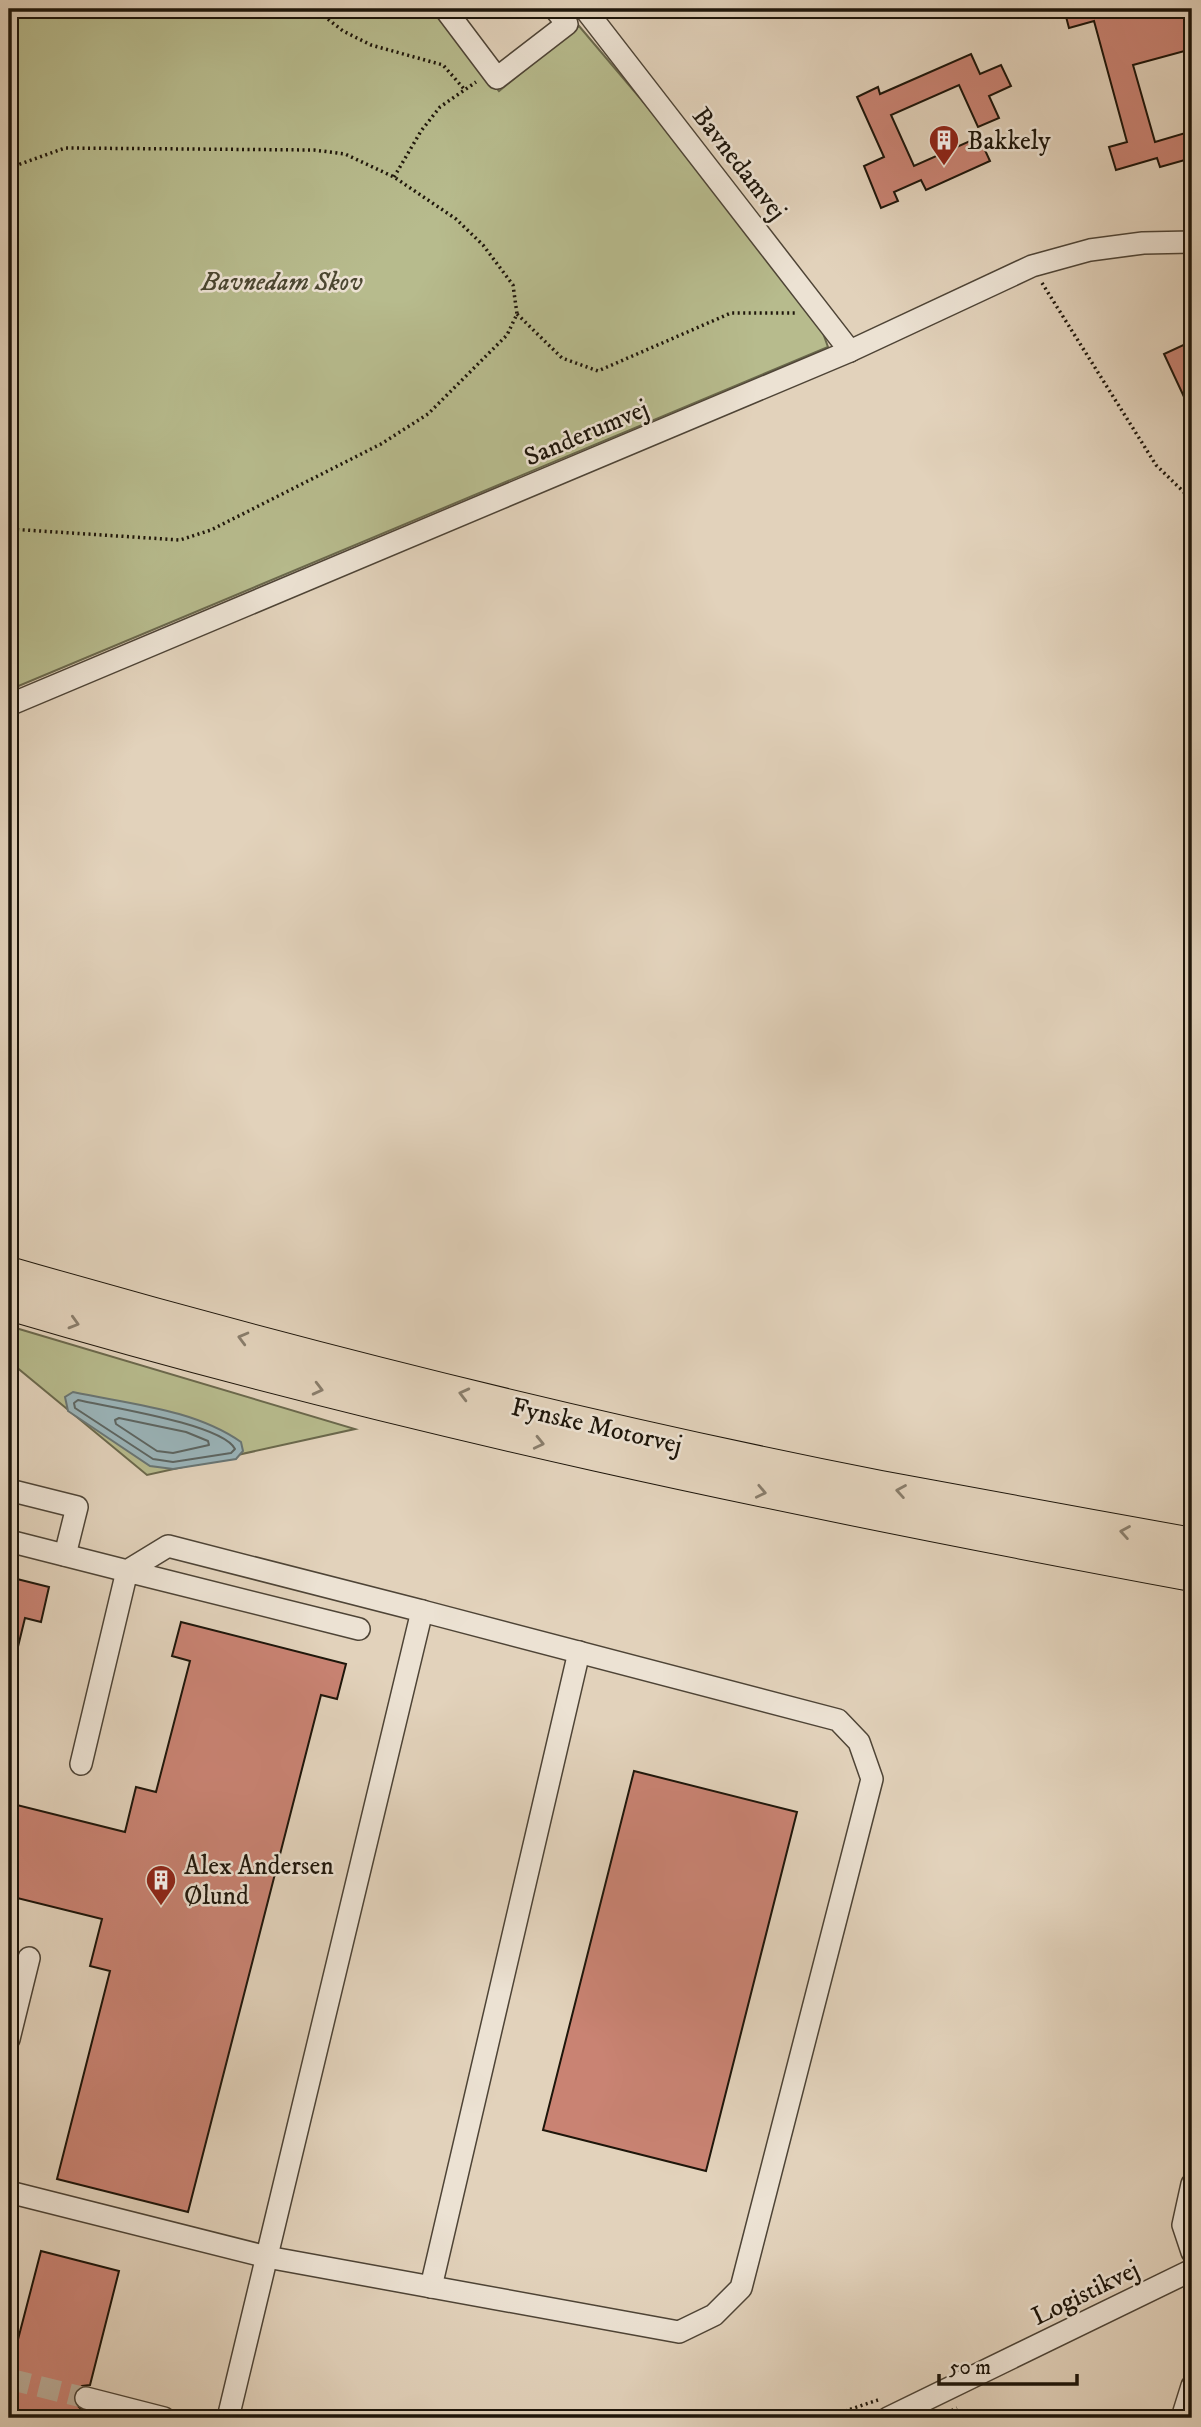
<svg xmlns="http://www.w3.org/2000/svg" width="1201" height="2427" viewBox="0 0 1201 2427" font-family="'IM FELL DW Pica',serif">
<rect width="100%" height="100%" fill="#e2d2bb"/>
<filter id="stains"><feTurbulence type="fractalNoise" baseFrequency=".00286" numOctaves="4"/><feColorMatrix values="0 0 0 0 .2 0 0 0 0 .09 0 0 0 0 .02 0 0 0 .5 -.17"/></filter>
<radialGradient id="worn" r=".72"><stop offset=".6" stop-color="#630" stop-opacity="0"/><stop offset="1" stop-color="#630" stop-opacity=".3"/></radialGradient>
<g fill="#b7bb8d" stroke="#6a684c" stroke-width="2">
<polygon points="9,9 431,9 499,91 579,26 811,300 828,347 9,690"/>
<polygon points="9,1326 355,1429 147,1475 9,1361"/>
</g>
<path fill="#9ab5bb" stroke="#687574" stroke-width="2" d="M73,1392C129,1404 194,1409 241,1442L243,1451L236,1459L173,1469L150,1466L68,1411L65,1397Z"/>
<g fill="none" stroke-linecap="round" stroke-linejoin="round">
<g stroke="#5c6562" stroke-width="2">
<path d="M78,1400C108,1407 222,1424 235,1449L231,1453L173,1462L153,1459L75,1408L74,1403Z"/>
<polygon points="119,1418 186,1432 208,1441 209,1445 173,1453 157,1451 116,1424 115,1420"/>
</g>
</g>
<g fill="#c98373" stroke="#1d150a" stroke-width="2">
<polygon points="1064,9 1192,9 1192,49 1133,65 1155,142 1192,131 1192,158 1160,167 1157,158 1116,170 1109,147 1127,142 1094,21 1069,28"/>
<polygon points="971,54 980,74 1001,65 1011,86 989,96 999,118 978,127 959,85 891,115 914,166 979,137 990,161 926,190 921,180 894,192 898,201 881,208 864,166 884,157 857,97 878,87 880,94"/>
<polygon points="1192,341 1192,414 1164,354"/>
<polygon points="9,1577 49,1587 41,1622 25,1618 14,1663 9,1662"/>
<polygon points="181,1622 346,1664 337,1699 321,1695 188,2212 57,2179 110,1971 90,1966 102,1919 9,1896 9,1803 125,1832 136,1787 156,1792 190,1661 172,1656"/>
<polygon points="634,1771 797,1812 706,2171 543,2130"/>
<polygon points="41,2251 119,2271 90,2385 82,2386 74,2394 74,2402 83,2411 81,2418 9,2418 9,2374"/>
</g>
<g fill="none" stroke-linecap="round" stroke-linejoin="round">
<polyline stroke="#bbac98" stroke-width="21" stroke-dasharray="21 10" stroke-linecap="butt" points="9,2379 86,2398"/>
<g stroke="#4e4436" stroke-width="24">
<g id="minor">
<polyline points="445,9 497,78 567,24 555,9"/>
<polyline points="585,9 850,351"/>
<polyline points="9,705 850,351 1032,266 1090,250 1143,243 1192,242"/>
<polyline points="9,1490 77,1507 65,1555"/>
<polyline points="9,1541 127,1571 168,1546 422,1611 228,2418"/>
<polyline points="81,1764 127,1571 359,1629"/>
<polyline points="9,2039 29,1958"/>
<polyline points="1192,2184 1183,2225 1192,2252"/>
<polyline points="9,2192 267,2257 679,2332 714,2315 741,2288 872,1779 859,1742 838,1720 422,1611"/>
<polyline points="431,2287 579,1652"/>
<polyline points="86,2398 164,2418"/>
<polyline points="888,2418 1192,2270"/>
<polyline points="1182,2418 1192,2386"/>
</g>
</g>
<g stroke="#1d150a" stroke-width="34">
<g id="highway">
<path d="M9,1273C296,1356 587,1429 880,1487C984,1507 1088,1525 1192,1544"/>
<path d="M9,1304C398,1419 794,1501 1192,1575"/>
</g>
</g>
<g stroke="#1d150a" stroke-width="3.5" stroke-dasharray="2 3.5" stroke-linecap="butt">
<polyline points="315,9 343,31 371,45 443,65 465,90"/>
<polyline points="408,9 427,10"/>
<polyline points="9,168 65,148 314,150 345,154 394,177 456,219 483,245 513,285 517,314 507,335 428,414 381,444 211,530 180,540 9,529"/>
<polyline points="394,177 421,131 440,107 476,82"/>
<polyline points="1042,283 1156,465 1192,500"/>
<polyline points="517,314 562,358 598,371 731,313 798,313"/>
<polyline points="824,2418 878,2400"/>
<polyline points="937,2418 957,2408"/>
</g>
<use href="#minor" stroke="#ece2d3" stroke-width="21"/>
<use href="#highway" stroke="#e2d2bb" stroke-width="32"/>
</g>
<defs><path id="oneway-chevron" d="M-2-3.5L2.5 0L-2 3.5" fill="none" stroke-width="1.6" stroke-linecap="round" stroke-linejoin="round" transform="scale(1.75)"/></defs>
<g stroke="#897d6b">
<use href="#oneway-chevron" transform="translate(74 1323) rotate(16)"/>
<use href="#oneway-chevron" transform="translate(243 1338) rotate(-165)"/>
<use href="#oneway-chevron" transform="translate(318 1389) rotate(14)"/>
<use href="#oneway-chevron" transform="translate(464 1394) rotate(-166)"/>
<use href="#oneway-chevron" transform="translate(539 1443) rotate(13)"/>
<use href="#oneway-chevron" transform="translate(901 1491) rotate(-170)"/>
<use href="#oneway-chevron" transform="translate(761 1492) rotate(12)"/>
<use href="#oneway-chevron" transform="translate(1125 1532) rotate(-170)"/>
</g>
<defs>
<g id="building-pin" transform="scale(1.575)"><path d="M0 17L-7.5 6A9.5 9.5 0 1 1 7.5 6Z" fill="#8f2418" stroke="#ece2d3"/><path d="M-4-6H4V6H1V3H-1V6H-4ZM-2.5-4.3h1.7v1.8h-1.7ZM.8-4.3h1.7v1.8H.8ZM-2.5-1h1.7V.8h-1.7ZM.8-1h1.7V.8H.8Z" fill="#fff"/></g>
</defs>
<g fill-rule="evenodd">
<use href="#building-pin" x="944" y="140"/>
<use href="#building-pin" x="161" y="1880"/>
</g>
<g text-anchor="middle" stroke-width="5" stroke-linejoin="round" paint-order="stroke">
<g font-size="26" fill="#1d150a" stroke="#ece2d3" text-anchor="start">
<text x="967" y="149">Bakkely</text>
<text x="184" y="1874">Alex Andersen<tspan x="184" dy="30">Ølund</tspan></text>
</g>
<g font-size="26" fill="#1d150a" stroke="#ece2d3">
<text transform="translate(740 163) rotate(52)" y="9">Bavnedamvej</text>
<text transform="translate(586 432) rotate(-23)" y="9">Sanderumvej</text>
<text transform="translate(597 1425) rotate(13)" y="9">Fynske Motorvej</text>
<text transform="translate(1085 2292) rotate(-26)" y="9">Logistikvej</text>
</g>
<g font-size="26" font-style="italic" fill="#4b4731" stroke="#ece2d3">
<text x="282" y="290">Bavnedam Skov</text>
</g>
</g>
<rect width="1201" height="2427" fill="none" stroke="#e2d2bb" stroke-width="35"/>
<rect x="10" y="10" width="1180" height="2406" fill="none" stroke="#1d150a" stroke-width="3.5"/>
<rect x="18" y="18" width="1166" height="2392" fill="none" stroke="#1d150a" stroke-width="2"/>
<path d="M939 2374v10h138v-10" fill="none" stroke="#1d150a" stroke-width="3.5"/>
<text x="949" y="2374" font-size="21" fill="#1d150a" stroke="#ece2d3" stroke-width="5" paint-order="stroke">50 m</text>
<rect width="100%" height="100%" filter="url(#stains)"/>
<rect width="100%" height="100%" fill="url(#worn)"/>
</svg>
